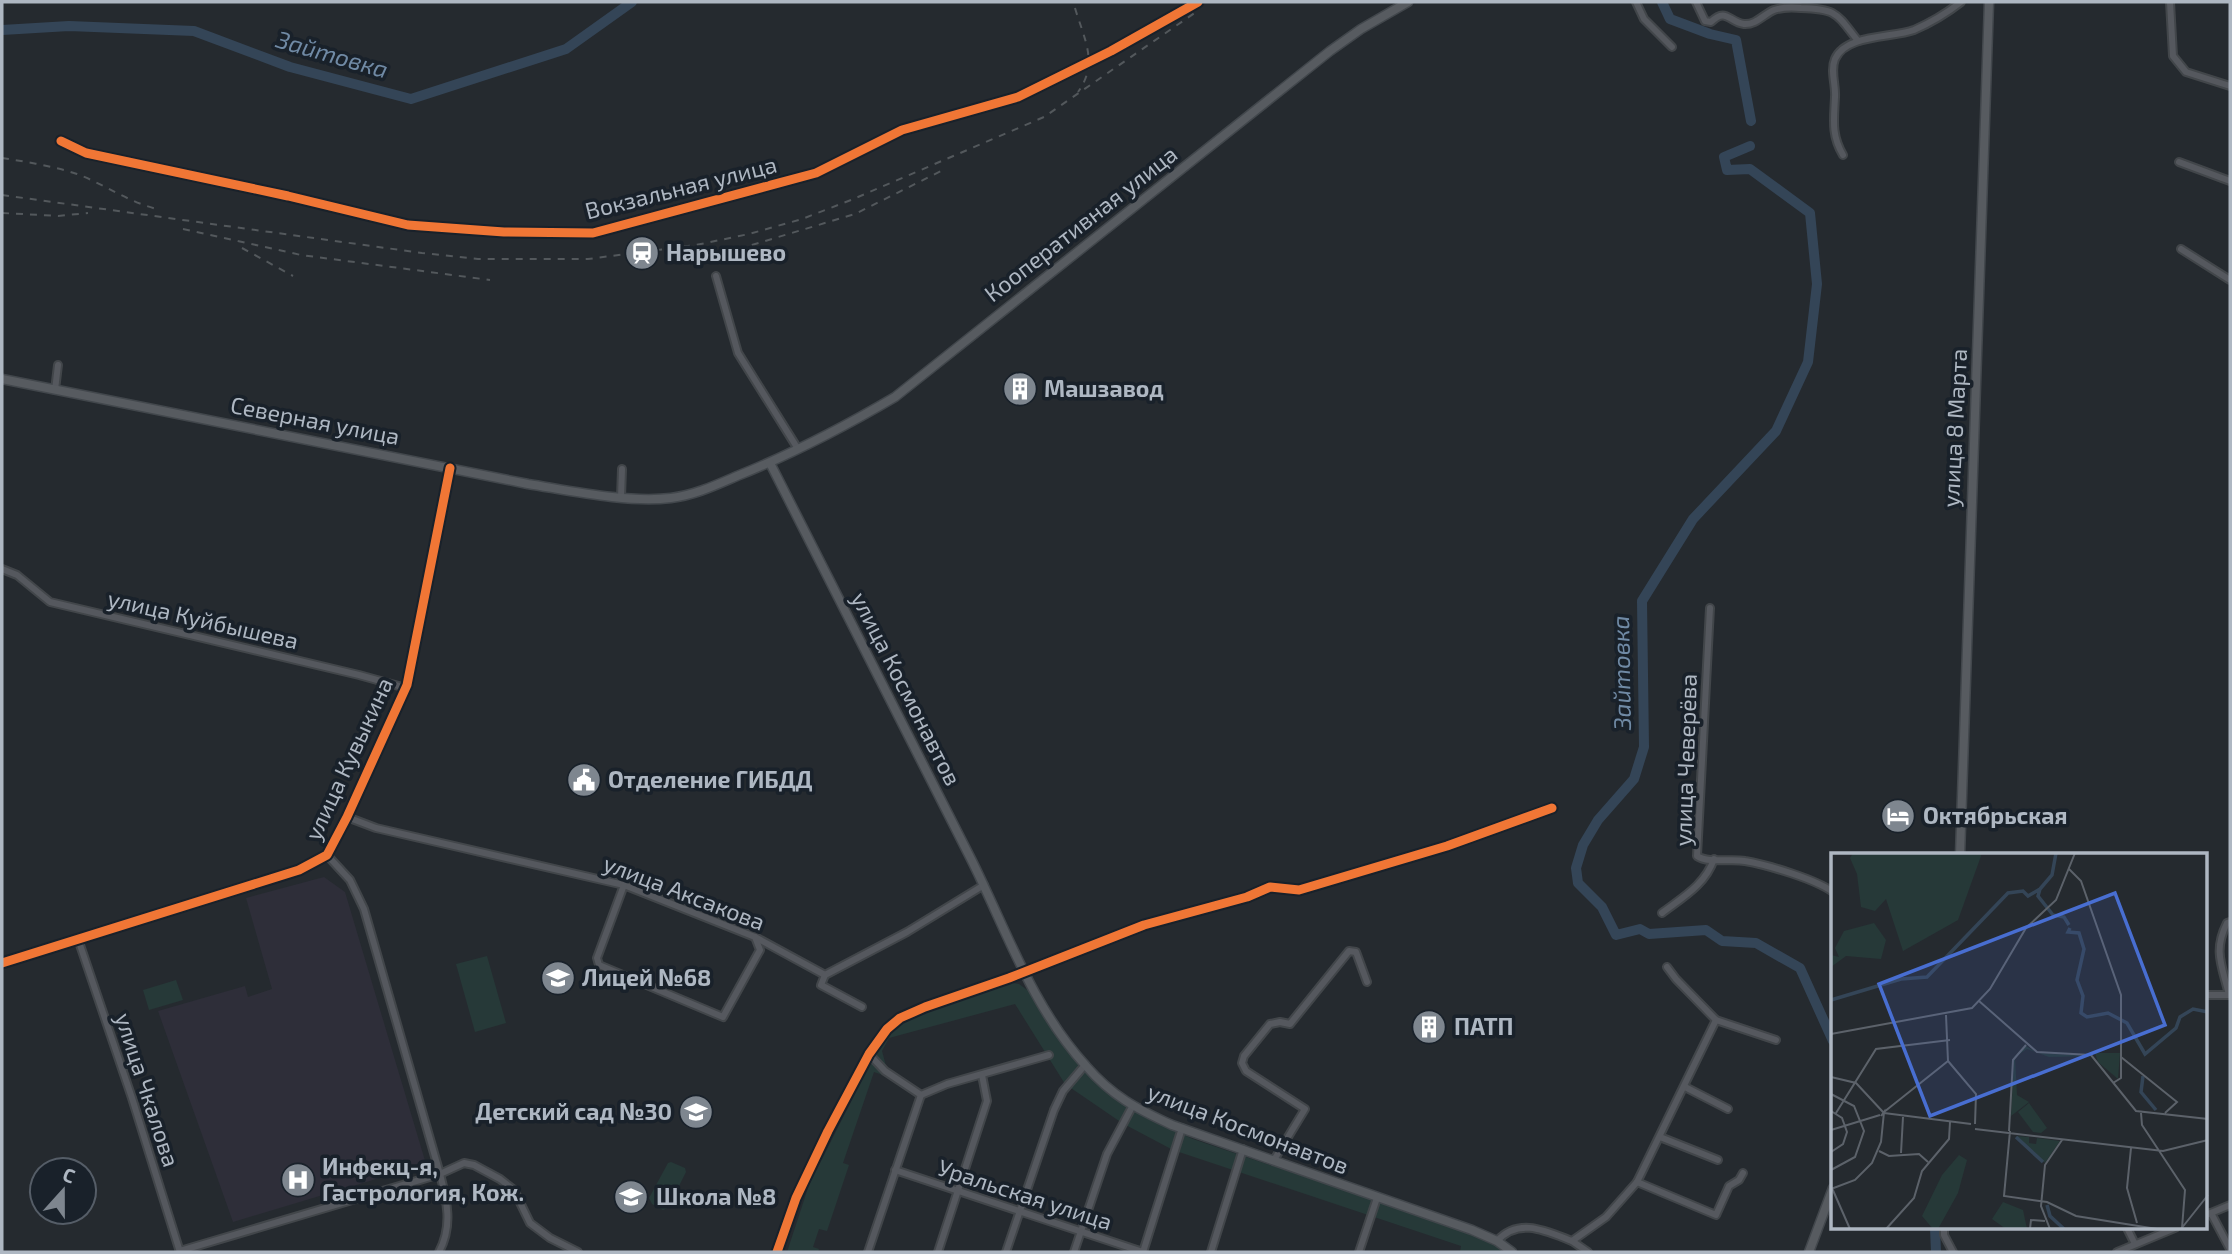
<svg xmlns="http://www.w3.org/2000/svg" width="2232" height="1254" viewBox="0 0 2232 1254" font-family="'Exo 2',sans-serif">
<rect width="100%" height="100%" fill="#252a2f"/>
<polygon fill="#2e2e39" points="324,877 345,892 426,1164 233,1222 158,1011 245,986 248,997 272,989 246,898"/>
<g fill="#263938">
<polygon points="487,956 506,1023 475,1032 456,964"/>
<polygon points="176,980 183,1000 149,1010 143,990"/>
<polygon points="1012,983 1019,984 1030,992 1105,1091 1144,1117 1193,1139 1479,1236 1507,1252 1460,1252 1461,1246 1173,1150 1122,1123 1065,1084 1015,1004 889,1038 882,1051 889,1077 874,1072 843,1163 849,1165 827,1231 819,1229 813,1247 819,1249 818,1252 787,1252 809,1185 883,1038 900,1021 910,1016"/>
<polygon points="671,1162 685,1168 686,1172 668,1208 663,1210 652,1204 649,1198 668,1163"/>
</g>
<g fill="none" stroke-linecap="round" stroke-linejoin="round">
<g stroke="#344557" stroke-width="10">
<polyline points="1662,2 1670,19 1710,34 1736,40 1751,121"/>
<polyline points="2,30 69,26 194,31 290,67 411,99 566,49 632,2"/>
<polyline points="1750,146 1724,157 1727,170 1750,169 1810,213 1817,284 1808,362 1776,431 1693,519 1642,601 1644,747 1634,779 1598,820 1583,845 1576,868 1578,883 1602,907 1616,935 1640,929 1649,934 1706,930 1722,941 1756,943 1800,968 1833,1041"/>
<polyline points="1935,1228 1936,1252"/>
</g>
<g stroke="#42464a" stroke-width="10">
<g id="minor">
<polyline points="1636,2 1644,19 1672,47"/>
<path d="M1696,2L1705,21L1711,22C1726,7 1729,22 1744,24C1756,25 1764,14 1774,10C1783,7 1791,7 1801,8C1837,9 1836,13 1858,41"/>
<polyline points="2170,2 2173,56 2186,72 2230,86"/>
<polyline points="61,141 86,153 288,196 408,225 504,232 593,233 816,173 902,130 1018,97 1111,51 1198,2"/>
<path d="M1843,155C1831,135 1834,119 1835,97C1836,85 1830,71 1835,59C1846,34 1892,38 1914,30C1930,23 1947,13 1961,2"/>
<polyline points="2179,162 2230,181"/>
<polyline points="2181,249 2230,280"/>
<polyline points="716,276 738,353 798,449"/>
<polyline points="55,390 58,365"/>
<polyline points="621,497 622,469"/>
<polyline points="2,569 17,575 50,602 359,675 406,688"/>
<path d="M1710,608L1697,856C1709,864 1730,858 1745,861C1768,865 1815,879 1833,892"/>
<polyline points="347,817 376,828 624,885 755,937 825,975 907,932 984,885"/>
<path d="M327,855L350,880L364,909L440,1174C447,1201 453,1226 439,1252"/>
<polyline points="624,885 597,958 599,965 723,1017 760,950 755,937"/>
<path d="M1662,913C1683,897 1705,885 1714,859"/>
<polyline points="78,939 132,1098 180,1252"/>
<polyline points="2,963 299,870 327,855 347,817 407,685 450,468"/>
<polyline points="1667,967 1676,979 1716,1020"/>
<polyline points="825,975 821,985 862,1007"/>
<path d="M2206,995H2229C2222,965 2213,951 2227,923L2230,922"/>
<polyline points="869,1054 885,1071 921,1095"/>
<polyline points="1685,1087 1728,1109"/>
<polyline points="1660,1137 1718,1160"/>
<polyline points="1274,1160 1305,1109 1246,1071 1242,1063 1244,1056 1270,1024 1280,1022 1290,1024 1349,951 1356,952 1367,982"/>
<polyline points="895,1170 1143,1252 1182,1128"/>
<polyline points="1637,1182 1716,1215 1729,1186 1739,1180 1743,1173"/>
<polyline points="2211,1213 2230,1249"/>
<polyline points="2206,1215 2230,1205"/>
<polyline points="1944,1228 1944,1235 1953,1252"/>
<polyline points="2127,1228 2135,1244"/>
<path d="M1497,1241C1519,1217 1546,1231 1572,1241L1606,1217L1637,1182L1716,1020L1776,1040"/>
<polyline points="1572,1241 1588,1252"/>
<polyline points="180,1251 440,1174 464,1163 474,1165 500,1179 514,1190 530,1223 550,1238 578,1252"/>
<polyline points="777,1252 796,1198 828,1131 869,1054 887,1029 900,1018 925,1007 1009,978 1144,925 1247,897 1270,887 1299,890 1447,846 1552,808"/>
<polyline points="868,1252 921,1095 947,1084 1049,1055"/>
<polyline points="938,1252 987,1101 982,1075"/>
<polyline points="1006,1252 1054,1110 1063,1091 1085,1065"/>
<polyline points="1074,1252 1107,1154 1132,1107"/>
<polyline points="1211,1252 1243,1149"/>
<polyline points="1359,1252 1377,1198"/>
<polyline points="2117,1252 2175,1228"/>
</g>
</g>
<g stroke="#42474c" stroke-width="11">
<g id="major">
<path d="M2,379L528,484C572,491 627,503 671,498C695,495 716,485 737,476C792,454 844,427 895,397L1330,51L1361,29L1408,2"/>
<path d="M770,463C837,595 904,727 971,859C1006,929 1032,1007 1086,1066C1112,1096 1137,1109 1172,1125L1472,1230L1497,1241L1512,1252"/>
<path d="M1960,855C1968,571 1981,286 1989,2"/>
<polyline points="1809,1252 1833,1188"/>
</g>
</g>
<use href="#minor" stroke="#55585e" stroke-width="6"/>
<use href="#major" stroke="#575b60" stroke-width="8"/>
<g stroke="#53585c" stroke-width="2" stroke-dasharray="7 7" stroke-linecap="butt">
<path d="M1075,8C1084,39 1099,63 1078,92"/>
<path d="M2,158C27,162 53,166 77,174C104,184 128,202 157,209"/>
<polyline points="2,195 422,253 478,259 588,259 696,245 749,234 802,219 851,200 1044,117 1196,12"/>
<polyline points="2,213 58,216 88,213"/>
<polyline points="183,229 301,255 490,280"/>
<polyline points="242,248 293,276"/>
<polyline points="725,253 855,214 945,169"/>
</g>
<g stroke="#19212a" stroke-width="13">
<g id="cycleway">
<polyline points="61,141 86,153 288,196 408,225 504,232 593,233 816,173 902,130 1018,97 1111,51 1198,2"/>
<polyline points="2,963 299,870 327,855 347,817 407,685 450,468"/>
<polyline points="777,1252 796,1198 828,1131 869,1054 887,1029 900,1018 925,1007 1009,978 1144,925 1247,897 1270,887 1299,890 1447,846 1552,808"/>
</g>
</g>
<use href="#cycleway" stroke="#f07635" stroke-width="9"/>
</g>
<defs>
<g id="station-disc" transform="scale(1.75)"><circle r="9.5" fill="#7e868f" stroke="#19212a"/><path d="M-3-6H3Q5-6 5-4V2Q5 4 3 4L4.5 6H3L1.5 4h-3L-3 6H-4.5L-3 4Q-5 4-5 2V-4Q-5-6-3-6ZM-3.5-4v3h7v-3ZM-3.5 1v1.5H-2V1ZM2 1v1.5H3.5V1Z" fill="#fff"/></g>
<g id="building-disc" transform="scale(1.75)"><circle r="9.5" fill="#7e868f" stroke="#19212a"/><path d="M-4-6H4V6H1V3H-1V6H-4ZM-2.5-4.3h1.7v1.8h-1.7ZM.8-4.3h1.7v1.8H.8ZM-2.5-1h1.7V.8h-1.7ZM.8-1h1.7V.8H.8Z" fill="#fff"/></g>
<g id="civic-disc" transform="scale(1.75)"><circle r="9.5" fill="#7e868f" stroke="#19212a"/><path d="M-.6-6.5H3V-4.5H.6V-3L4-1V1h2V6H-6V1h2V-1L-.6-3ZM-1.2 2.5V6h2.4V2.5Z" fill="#fff"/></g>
<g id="hotel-disc" transform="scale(1.75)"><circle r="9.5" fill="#7e868f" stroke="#19212a"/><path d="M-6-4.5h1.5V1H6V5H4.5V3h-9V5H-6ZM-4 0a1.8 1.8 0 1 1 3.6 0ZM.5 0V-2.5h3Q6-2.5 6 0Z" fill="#fff"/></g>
<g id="school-disc" transform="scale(1.75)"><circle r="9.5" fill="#7e868f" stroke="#19212a"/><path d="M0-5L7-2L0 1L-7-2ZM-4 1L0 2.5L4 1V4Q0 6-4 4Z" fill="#fff"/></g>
<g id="hospital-disc" transform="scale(1.75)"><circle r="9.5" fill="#7e868f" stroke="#19212a"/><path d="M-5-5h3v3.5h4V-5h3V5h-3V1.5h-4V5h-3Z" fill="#fff"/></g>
</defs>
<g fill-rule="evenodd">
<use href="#station-disc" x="642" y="253"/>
<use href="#building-disc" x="1020" y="389"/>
<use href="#civic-disc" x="584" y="780"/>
<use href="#hotel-disc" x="1898" y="816"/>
<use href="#school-disc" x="558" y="978"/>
<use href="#building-disc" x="1429" y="1027"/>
<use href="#school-disc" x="696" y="1112"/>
<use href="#hospital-disc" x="298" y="1180"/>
<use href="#school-disc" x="631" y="1197"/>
</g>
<g text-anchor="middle" stroke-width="7" stroke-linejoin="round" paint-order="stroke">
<g font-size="23" fill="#aeb7c2" stroke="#19212a">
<text transform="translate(681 188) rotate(-14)" y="8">Вокзальная улица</text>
<text transform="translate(1081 224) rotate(-38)" y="8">Кооперативная улица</text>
<text transform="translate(315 421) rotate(11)" y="8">Северная улица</text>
<text transform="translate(1955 428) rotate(-87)" y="8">улица 8 Марта</text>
<text transform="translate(203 620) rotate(13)" y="8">улица Куйбышева</text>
<text transform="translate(906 689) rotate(63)" y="8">улица Космонавтов</text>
<text transform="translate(349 759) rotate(-65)" y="8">улица Кувыкина</text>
<text transform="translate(1686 760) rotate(-88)" y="8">улица Чеверёва</text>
<text transform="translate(684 893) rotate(21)" y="8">улица Аксакова</text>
<text transform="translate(147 1090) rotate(72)" y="8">улица Чкалова</text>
<text transform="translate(1248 1129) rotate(21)" y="8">улица Космонавтов</text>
<text transform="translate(1025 1195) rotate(18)" y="8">Уральская улица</text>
</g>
<g font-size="23" font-weight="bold" fill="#aeb7c2" stroke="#19212a" text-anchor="start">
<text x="666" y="261">Нарышево</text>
<text x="1044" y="397">Машзавод</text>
<text x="608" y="788">Отделение ГИБДД</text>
<text x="1923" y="824">Октябрьская</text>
<text x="582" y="986">Лицей №68</text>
<text x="1454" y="1035">ПАТП</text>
<text x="672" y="1120" text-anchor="end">Детский сад №30</text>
<text x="322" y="1175">Инфекц-я,<tspan x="322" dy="26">Гастрология, Кож.</tspan></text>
<text x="656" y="1205">Школа №8</text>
</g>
<g font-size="24" font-style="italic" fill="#708aa5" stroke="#19212a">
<text transform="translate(332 55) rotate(16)" y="8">Зайтовка</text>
<text transform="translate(1622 673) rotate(-91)" y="8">Зайтовка</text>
</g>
</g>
<g transform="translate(1831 853)">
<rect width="376" height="376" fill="#252a2f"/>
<path d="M195,193L206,200L258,203L218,204L196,196L184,204L186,242L198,249L180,263L183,204ZM185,283L198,284V290L205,291L206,285L229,288L214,310ZM128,302L136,307L127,340L107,376H102L91,363L111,322ZM172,349L192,357L196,376H175L161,366Z" fill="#263938"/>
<path d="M22,0H149L150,3L127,67L72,98L55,46L44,58L30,54L26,21L19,5ZM43,70L55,87L50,106L15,103L0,114V102L8,104L4,95L13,78Z" fill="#263938"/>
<path d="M264,200H289L287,226L267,209ZM198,250L216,275L210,280L202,279L187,259Z" fill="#263938"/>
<path fill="none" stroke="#344557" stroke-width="3.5" d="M209,36L221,22L225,0M239,75L237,79L248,80L253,96L246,127L252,143L250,160L256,164L277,160L296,170L314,201L345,175L349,164L362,156L377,159M0,147L70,126L96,124L177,40L192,38L197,43L209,36L207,43L222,62L233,64L238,72M312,223L310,239L325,257M185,284L212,309M216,352L219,363L233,376"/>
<path fill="none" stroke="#5c626a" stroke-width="2" d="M238,16L250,28L290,142V225L282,230M148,148L206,199L260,202L305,258L377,266M0,181L141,155L159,136L195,75L225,47L244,0M290,204L346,249L334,260M117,208L145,241L144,271M0,224L25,230L52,259M0,241L23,253L33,278L24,304L0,317M0,258L11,265L16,279L12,291L0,299M53,259L117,208L115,162M5,260L45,196L119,187M53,260L140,271M310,260L311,272L354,337L351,375M144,276L332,298L377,287M0,277L49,262M178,278L182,207L195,192M179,278L173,343L216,349L245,363L326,376M300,295L296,335L306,370M48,298L58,303L88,301L97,309M70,300L72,264M1,335L19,376M0,336L24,327L41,310L50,289L53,259L50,263M55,376L83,345L91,318L118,286L119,269M199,376L200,367L214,368M219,376L210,353L214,312L231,287M350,376L377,342"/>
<path fill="#486ed1" fill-opacity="0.15" stroke="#486ed1" stroke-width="3.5" d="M284,40L334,172L99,263L48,131Z"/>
<rect width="376" height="376" fill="none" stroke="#aeb7c2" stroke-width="3.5"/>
</g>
<rect width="2232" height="1254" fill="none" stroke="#aeb7c2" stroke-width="7"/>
<g transform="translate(63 1191) rotate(21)"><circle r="33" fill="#19212a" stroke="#555d67" stroke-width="2"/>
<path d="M0-5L12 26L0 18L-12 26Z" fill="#7e868f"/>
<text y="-10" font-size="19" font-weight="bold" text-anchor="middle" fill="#aeb7c2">С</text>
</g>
</svg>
